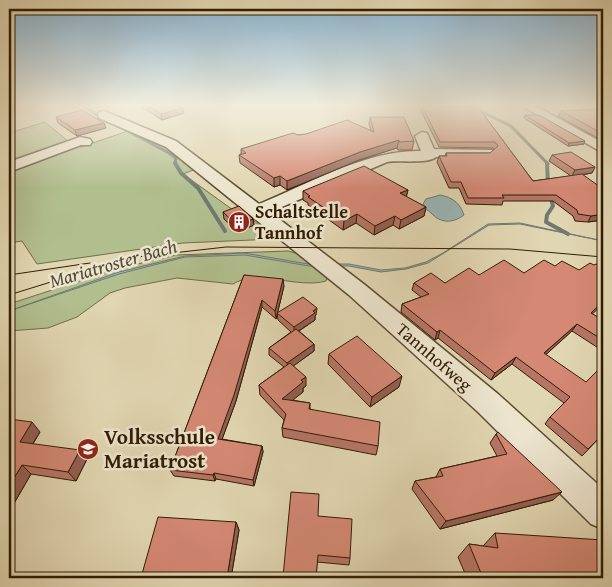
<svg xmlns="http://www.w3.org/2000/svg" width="612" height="587" viewBox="0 0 612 587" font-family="'Gentium Book Plus',serif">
<rect width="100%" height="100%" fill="#e1d6b2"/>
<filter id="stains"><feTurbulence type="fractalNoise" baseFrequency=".004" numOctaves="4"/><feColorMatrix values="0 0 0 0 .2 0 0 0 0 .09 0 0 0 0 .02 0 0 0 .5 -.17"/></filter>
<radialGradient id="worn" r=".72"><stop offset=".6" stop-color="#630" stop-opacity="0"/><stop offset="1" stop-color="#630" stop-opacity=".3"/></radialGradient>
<g fill="#b1be8e" stroke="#706e48">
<polygon points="45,122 69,142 81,147 128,131 167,146 196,169 183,174 233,210 239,208 275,239 183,243 37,264 22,241 9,243 9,133"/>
<path d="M288,251L307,256L329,275L326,281C299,289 257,269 233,284L177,278L125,288L110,293L77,317L48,328L9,331V304L120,268L176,255Z"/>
</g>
<g fill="#9ab6b8" stroke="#707970">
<path d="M440,195C452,197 460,203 464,215C452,224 440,223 431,213C427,209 424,210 423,204L426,199Z"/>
<polygon points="520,223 603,241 520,224 489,225 428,263 406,269 381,272 349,266 309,266 245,255 185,257 119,274 9,311 119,272 185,256 244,253 308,264 349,264 381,270 405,268 426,262 443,253 488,224"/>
</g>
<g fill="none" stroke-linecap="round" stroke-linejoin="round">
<g stroke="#707970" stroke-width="3">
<polyline points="470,106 511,126 548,164"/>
<polyline points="88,109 102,118"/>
<polyline points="118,126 169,153 176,158 175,164"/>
</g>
<g stroke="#707970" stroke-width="4">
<polyline points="175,163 181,173 198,188 225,231"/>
<polyline points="547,163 548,185"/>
<polyline points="550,195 553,206 547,215 546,222 568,234"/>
</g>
<g stroke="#5c4b2f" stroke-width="3">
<g id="minor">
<polygon points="522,106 536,106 603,143 603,153"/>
<path d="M104,111L176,141L259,204C308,184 368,149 421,151L415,136L422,132L427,133L434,149L493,150L495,153L488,157H436C428,164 400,160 387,162L270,212L365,285L498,394L603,489V529L591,524L478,412L349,295L166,147L99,118L98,115L99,112Z"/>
<polygon points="80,137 90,139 92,142 90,145 81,145 9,172 9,162"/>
</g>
</g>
<use href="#minor" fill="#ece4cd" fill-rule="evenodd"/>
<g stroke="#301d03" stroke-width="1">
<polyline points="9,275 90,263"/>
<polyline points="9,295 128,258 226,247 510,249 603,257"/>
</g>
</g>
<g fill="#b67565" stroke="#301d03">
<polygon points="140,106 179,106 184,113 162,120"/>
<polygon points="422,106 478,107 533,181 571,176 549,161 552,155 595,167 592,173 582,175 603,220 588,222 575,221 573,216 553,201 503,201 502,205 466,204 459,188 449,188 437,162 439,156 445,156 446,153 490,153 494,150 493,148 439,147 421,111"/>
<polygon points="603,109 603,141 558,116 561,111"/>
<polygon points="525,115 584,144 568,146 524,118"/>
<polygon points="56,117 104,123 106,128 77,136 58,123"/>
<polygon points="370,117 414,141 412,150 398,150 397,148 359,160 287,190 280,185 274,187 240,163 239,155 241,154 241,149 298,135 371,131 369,124"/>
<polygon points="408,190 406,197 426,207 424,216 399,229 393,225 374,235 356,223 343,230 308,205 308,203 303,200 303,191"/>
<polygon points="223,212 253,219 254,225 238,232 224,219"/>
<polygon points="244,275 284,286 276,319 262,307 236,401 222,439 262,446 263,452 254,486 216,479 215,481 174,476 170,470"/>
<polygon points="479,275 592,314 603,320 603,351 572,331 546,354 603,434 582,456 545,424 550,417 564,403 512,364 491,380 438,338 435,340 401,312 402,304 421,297 412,290 414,283 445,283"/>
<polygon points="277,313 316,315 315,316 315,320 299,331 314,344 314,351 293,366 306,386 303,388 303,392 292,400 310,403 310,409 378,446 376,455 283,437 282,428 284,420 260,395 259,385 284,367 269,355 269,348 291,332 278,320"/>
<polygon points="329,354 399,387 370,407 328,364"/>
<polygon points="9,419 40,432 33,444 87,459 76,481 31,474 9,512"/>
<polygon points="496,434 553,500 440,529 412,489 415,481 436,477 440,469 497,456 490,443"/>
<polygon points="318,516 350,558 349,565 317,562 316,578 283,578 283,577"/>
<polygon points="236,522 239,530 231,578 145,578 142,574"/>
<polygon points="495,533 603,578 467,578 458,557 469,544 483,546"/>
</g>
<g fill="#945f52" stroke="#301d03">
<polygon points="183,108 184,113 162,120 161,114"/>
<polygon points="104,123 106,128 77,136 75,130"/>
<polygon points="399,140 397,148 359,160 287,190 287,181 360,152"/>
<polygon points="585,141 584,144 568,146 569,143"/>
<polygon points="595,167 592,173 572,176 575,170"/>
<polygon points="280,176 280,185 274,187 274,178"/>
<polygon points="408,190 406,198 400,193"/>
<polygon points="426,207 424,216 399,229 401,220"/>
<polygon points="357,214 356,223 343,230 344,221"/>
<polygon points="603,214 603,220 588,222 591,216"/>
<polygon points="395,216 393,225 374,235 375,226"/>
<polygon points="253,219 254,225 238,232 237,225"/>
<polygon points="283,279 284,286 276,319 275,311"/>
<polygon points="262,300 262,307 236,401 220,445 218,439"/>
<polygon points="603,301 603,304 586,320 591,313"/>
<polygon points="317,308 316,315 315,316 315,320 294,334 294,327"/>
<polygon points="577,324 572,331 540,360 544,353"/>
<polygon points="440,330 438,338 435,340 437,332"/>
<polygon points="314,344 314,351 288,370 287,363"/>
<polygon points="516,357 512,364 491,380 495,373"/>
<polygon points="402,376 399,387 370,407 372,397"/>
<polygon points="306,377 306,386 303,388 303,392 283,408 282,399 301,380"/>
<polygon points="32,422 40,432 28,451 20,442"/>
<polygon points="262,446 263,452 254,486 253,480"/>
<polygon points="80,450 87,459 76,481 68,472"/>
<polygon points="22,465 31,474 9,512 9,486"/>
<polygon points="214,473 216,479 215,481 213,475"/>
<polygon points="562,492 553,500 440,529 446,521"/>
<polygon points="236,522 239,530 231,578 227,578"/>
</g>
<g fill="#d48875" stroke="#301d03">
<polygon points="148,106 179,106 183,108 161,114"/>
<polygon points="422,106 478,107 533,181 582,174 603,189 603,214 591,216 578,214 577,210 556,195 502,195 504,198 468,198 461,182 451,182 439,156 447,156 446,153 490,153 498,146 495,142 440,142"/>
<polygon points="603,109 603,134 561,111"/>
<polygon points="82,110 104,123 75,130 56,117"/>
<polygon points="525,115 539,115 585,141 569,143"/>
<polygon points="370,117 404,117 414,141 399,142 399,140 360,152 287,181 280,176 274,178 239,155 246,153 241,149 293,133 298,135 306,134 347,120 374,132"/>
<polygon points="571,152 595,167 575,170 552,155"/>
<polygon points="364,166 408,190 400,193 426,207 401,220 395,216 375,226 357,214 344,221 308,197 310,196 303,191"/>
<polygon points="239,206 253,219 237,225 223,212"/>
<polygon points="504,260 524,273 544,260 555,266 562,261 579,270 590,263 594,265 596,264 603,267 603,301 591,313 603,320 603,340 577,324 544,353 586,382 600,368 603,370 603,434 588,449 550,417 570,397 516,357 495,373 440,330 437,332 402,304 429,294 414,283 431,273 445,283 469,268 479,275"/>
<polygon points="244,275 283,279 275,311 262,300 234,395 218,439 262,446 253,480 214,473 213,475 170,470"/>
<polygon points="303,297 317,308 313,311 315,313 294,327 277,313"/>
<polygon points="296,329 314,344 287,363 269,348"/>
<polygon points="357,336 402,376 372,397 329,354"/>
<polygon points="290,363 306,377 301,380 303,382 282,399 310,403 309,409 380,422 378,446 282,428 286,414 259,385"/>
<polygon points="9,419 32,422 20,442 80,450 68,472 22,465 9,486"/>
<polygon points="498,432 562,492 446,521 415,481 443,476 440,469 507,454 496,434"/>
<polygon points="291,492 319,494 318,516 352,519 350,558 318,555 316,578 283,577"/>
<polygon points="158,517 236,522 227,578 197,578 142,574"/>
<polygon points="495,533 603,540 603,578 483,578 469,544 498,548"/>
</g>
<linearGradient id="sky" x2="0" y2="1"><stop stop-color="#89b5d5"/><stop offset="0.56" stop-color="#f2eddc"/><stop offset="1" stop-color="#f2eddc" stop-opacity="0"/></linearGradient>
<rect width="612" height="188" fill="url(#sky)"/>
<defs>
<g id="building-disc" transform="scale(1.125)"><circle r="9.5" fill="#8f2418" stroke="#ece4cd"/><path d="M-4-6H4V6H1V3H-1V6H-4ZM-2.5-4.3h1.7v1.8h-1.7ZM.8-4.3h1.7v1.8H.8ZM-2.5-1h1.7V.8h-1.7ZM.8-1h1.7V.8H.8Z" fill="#fff"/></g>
<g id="school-disc" transform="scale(1.125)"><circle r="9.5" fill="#8f2418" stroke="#ece4cd"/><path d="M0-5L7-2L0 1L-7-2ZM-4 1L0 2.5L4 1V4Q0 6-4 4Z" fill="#fff"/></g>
</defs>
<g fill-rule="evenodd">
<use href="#building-disc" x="239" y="222"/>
<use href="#school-disc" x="88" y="449"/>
</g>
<g text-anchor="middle" stroke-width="5" stroke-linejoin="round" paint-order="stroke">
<g font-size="18" font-weight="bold" fill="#301d03" stroke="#ece4cd" text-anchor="start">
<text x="255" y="218">Schaltstelle<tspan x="255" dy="21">Tannhof</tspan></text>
</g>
<g font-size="18" fill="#301d03" stroke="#ece4cd">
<text transform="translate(434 357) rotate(41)" y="6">Tannhofweg</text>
</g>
<g font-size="19" font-style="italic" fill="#504b39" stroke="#ece4cd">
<text transform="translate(113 263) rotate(-16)" y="7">Mariatroster Bach</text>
</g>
<g font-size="21" font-weight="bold" fill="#301d03" stroke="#ece4cd" text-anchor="start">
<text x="104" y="444">Volksschule<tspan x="104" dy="24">Mariatrost</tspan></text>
</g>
</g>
<rect width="612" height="587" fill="none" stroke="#e1d6b2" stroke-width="30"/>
<rect x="10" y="10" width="592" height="567" fill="none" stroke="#301d03" stroke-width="2.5"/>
<rect x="15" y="15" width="582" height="557" fill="none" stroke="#301d03"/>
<rect width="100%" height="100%" filter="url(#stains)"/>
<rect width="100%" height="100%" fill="url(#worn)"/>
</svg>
